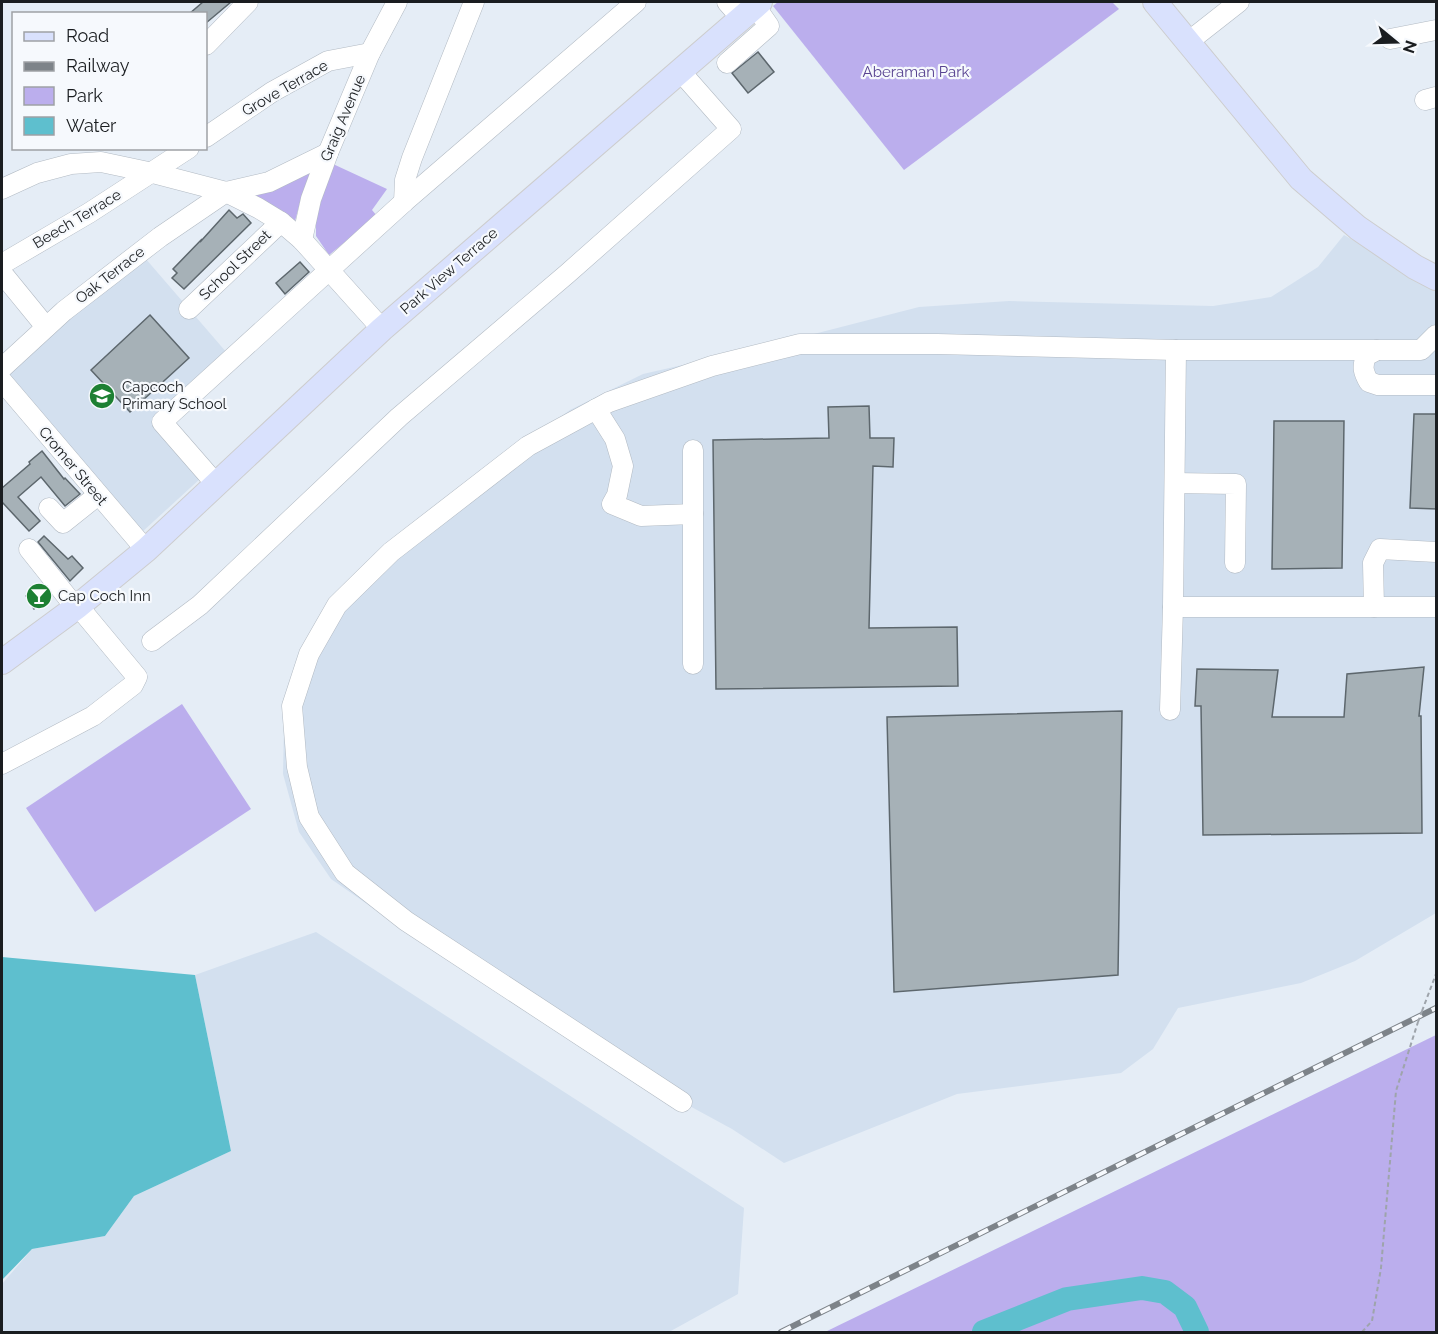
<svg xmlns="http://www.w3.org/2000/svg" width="1438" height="1334" viewBox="0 0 1438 1334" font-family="Raleway,sans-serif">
<rect width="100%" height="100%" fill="#e5edf6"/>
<g fill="#d3e0ef">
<polygon points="1344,235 1415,276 1436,288 1436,913 1355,961 1301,983 1178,1008 1153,1049 1121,1073 957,1094 784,1163 732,1129 603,1059 406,931 331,879 299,832 283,774 284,727 325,612 458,492 570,410 643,374 771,345 919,307 1009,301 1213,306 1271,297 1318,267"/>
<polygon points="145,258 227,353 154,420 202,477 142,532 3,372"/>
<polygon points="316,932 744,1208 738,1294 669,1332 2,1332 2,1284 32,1249 105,1236 134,1196 231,1151 195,975"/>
</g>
<g fill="#bbaeed">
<polygon points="778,2 1112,2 1119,9 904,170 773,6"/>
<polygon points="333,164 387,189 372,210 377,216 329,255 316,236 316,216"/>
<polygon points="308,172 310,176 301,199 295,221 292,222 252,198 254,193"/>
<polygon points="182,704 251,809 95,912 26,808"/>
<polygon points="1436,1035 1436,1332 825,1332"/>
</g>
<polygon fill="#5ebfce" points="2,957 195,975 231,1151 134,1196 105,1236 32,1249 2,1280"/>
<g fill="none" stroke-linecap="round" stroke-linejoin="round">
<polyline stroke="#5ebfce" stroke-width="24" points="984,1332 1067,1299 1142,1288 1165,1292 1185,1307 1197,1332"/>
</g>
<g fill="#a6b1b7" stroke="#5d676d" stroke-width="1.5">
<polygon points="203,2 231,2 206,23 206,14 189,14"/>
<polygon points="758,52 774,72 748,93 732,73"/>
<polygon points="229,210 237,218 243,214 251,223 184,289 172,278 177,273 173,269 201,240 201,241"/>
<polygon points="300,262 309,272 285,294 276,283"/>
<polygon points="150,315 189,358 130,412 91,370"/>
<polygon points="869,406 870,438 894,438 893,467 873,466 869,628 957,627 958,686 716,689 713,440 829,438 828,407"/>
<polygon points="1414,414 1437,414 1437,509 1410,508"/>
<polygon points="1274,421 1344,421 1342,568 1272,569"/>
<polygon points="42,451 64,479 65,478 80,494 65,506 41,477 18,497 40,521 29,531 2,502 2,488 30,464 29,462"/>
<polygon points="44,536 68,559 72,556 83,568 70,581 38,542"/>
<polygon points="42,584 51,596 34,609 26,596"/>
<polygon points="1424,667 1419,716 1421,716 1422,833 1203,835 1201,706 1195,706 1197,669 1278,670 1272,717 1344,717 1347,674"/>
<polygon points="1122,711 1118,975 894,992 887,717"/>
</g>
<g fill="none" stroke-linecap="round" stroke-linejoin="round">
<g stroke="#b2bac3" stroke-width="21">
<g id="minor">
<polyline points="727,2 741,18"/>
<polyline points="1390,39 1436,30"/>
<polyline points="1188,42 1239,2"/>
<polyline points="206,45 248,2"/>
<polyline points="727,63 769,26 755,6"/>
<polyline points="1425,100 1436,97"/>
<polyline points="206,137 272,92 328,61 370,53"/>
<polyline points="2,189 37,173 71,164 101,162 153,173 226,192 258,208 281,222 302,240 382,329"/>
<polyline points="404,202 405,180 412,158 474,2"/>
<polyline points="302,240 311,199 328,153 370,53 397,2"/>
<polyline points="2,264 89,213 189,148"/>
<polyline points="2,273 46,327"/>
<polyline points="189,309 281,222"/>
<path d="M1377,350L1366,356C1362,367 1363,372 1369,382L1378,385H1436"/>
<polyline points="2,368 64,311 160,237 226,192 269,182 328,153"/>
<polyline points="2,381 146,550"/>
<polyline points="596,409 615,439 623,466 617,495 612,504 641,516 693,514 693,664"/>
<polyline points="693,450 693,514"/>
<polyline points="1175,483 1236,484 1235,563"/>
<polyline points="216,484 162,422 404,202 636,2"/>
<polyline points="49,508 63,523 98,495"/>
<polyline points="29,549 76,608"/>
<polyline points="1173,607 1436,607"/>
<polyline points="1374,607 1373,563 1380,549 1436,552"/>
<polyline points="152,641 200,605 399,417 567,274 731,129 680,71"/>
<polyline points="1170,710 1173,607 1176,350"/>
<polyline points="2,764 93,716 133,685 137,677 78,606"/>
<polyline points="682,1102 406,921 345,873 309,817 297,767 292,706 309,654 337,605 391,552 528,446 609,402 712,366 800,344 937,344 1176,350 1421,350 1436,335"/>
</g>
</g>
<g stroke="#cdcdce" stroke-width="26">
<g id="major">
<polyline points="1155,2 1301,179 1358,228 1415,267 1436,278"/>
<polyline points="2,662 78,606 146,550 382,329 760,2"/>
</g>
</g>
<g stroke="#9ea4ab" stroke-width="2" stroke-dasharray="4.5 3" stroke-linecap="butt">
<polyline points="1422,1011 1436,974"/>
<polyline points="1362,1332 1372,1321 1381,1268 1396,1091 1418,1022"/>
</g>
<use href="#minor" stroke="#fff" stroke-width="20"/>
<use href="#major" stroke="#d9e1fd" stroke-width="24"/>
<g stroke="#7d8389" stroke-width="6">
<polyline id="rail" points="781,1332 1436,1008"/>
</g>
<use href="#rail" stroke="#f6f9fd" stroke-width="4" stroke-dasharray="11" stroke-linecap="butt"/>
<polyline stroke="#9ea4ab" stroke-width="2" stroke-dasharray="4.5 3" stroke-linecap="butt" points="1418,1022 1422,1011"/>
</g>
<defs>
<g id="school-disc" transform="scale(1.35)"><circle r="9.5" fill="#1d8033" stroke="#f6f9fd"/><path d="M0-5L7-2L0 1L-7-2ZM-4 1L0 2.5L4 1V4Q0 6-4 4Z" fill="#fff"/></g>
<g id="bar-disc" transform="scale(1.35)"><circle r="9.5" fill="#1d8033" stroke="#f6f9fd"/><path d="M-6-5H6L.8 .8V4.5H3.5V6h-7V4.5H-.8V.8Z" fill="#fff"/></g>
</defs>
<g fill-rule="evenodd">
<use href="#school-disc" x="102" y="396"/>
<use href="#bar-disc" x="39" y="596"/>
</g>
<g text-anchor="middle" stroke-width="4.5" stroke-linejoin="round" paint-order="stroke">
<g font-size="15" fill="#584391" stroke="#f6f9fd">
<text x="916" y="77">Aberaman Park</text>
</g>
<g font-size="15" fill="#1a1d20" stroke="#f6f9fd">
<text transform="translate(285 88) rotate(-30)" y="5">Grove Terrace</text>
<text transform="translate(343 118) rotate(-67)" y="5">Graig Avenue</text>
<text transform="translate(77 219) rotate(-31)" y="5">Beech Terrace</text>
<text transform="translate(235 265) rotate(-44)" y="5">School Street</text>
<text transform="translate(449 271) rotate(-41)" y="5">Park View Terrace</text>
<text transform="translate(110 275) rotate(-38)" y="5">Oak Terrace</text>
<text transform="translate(73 466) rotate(50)" y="5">Cromer Street</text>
</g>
<g font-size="15" fill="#1a1d20" stroke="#f6f9fd" text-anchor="start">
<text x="122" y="392">Capcoch<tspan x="122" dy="17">Primary School</tspan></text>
<text x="58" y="601">Cap Coch Inn</text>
</g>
</g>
<rect width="1438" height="1334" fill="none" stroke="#1a1d20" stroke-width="6"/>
<rect x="12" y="12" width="195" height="138" fill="#f6f9fd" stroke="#9ea1a5" stroke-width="1.5"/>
<rect x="24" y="32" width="30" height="9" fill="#d9e1fd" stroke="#9ea1a5" stroke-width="1.5"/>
<text x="66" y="42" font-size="18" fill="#1a1d20">Road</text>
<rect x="24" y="62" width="30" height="9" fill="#7d8389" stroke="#9ea1a5" stroke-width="1.5"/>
<text x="66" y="72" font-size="18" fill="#1a1d20">Railway</text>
<rect x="24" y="87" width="30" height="18" fill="#bbaeed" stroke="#9ea1a5" stroke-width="1.5"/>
<text x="66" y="102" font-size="18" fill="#1a1d20">Park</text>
<rect x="24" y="117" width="30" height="18" fill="#5ebfce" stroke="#9ea1a5" stroke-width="1.5"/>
<text x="66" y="132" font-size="18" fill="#1a1d20">Water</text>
<g transform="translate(1396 42) rotate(109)" stroke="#f6f9fd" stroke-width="4.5" paint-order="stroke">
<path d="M0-4.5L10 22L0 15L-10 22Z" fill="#1a1d20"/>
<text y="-9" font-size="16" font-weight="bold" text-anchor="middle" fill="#1a1d20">N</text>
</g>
</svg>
